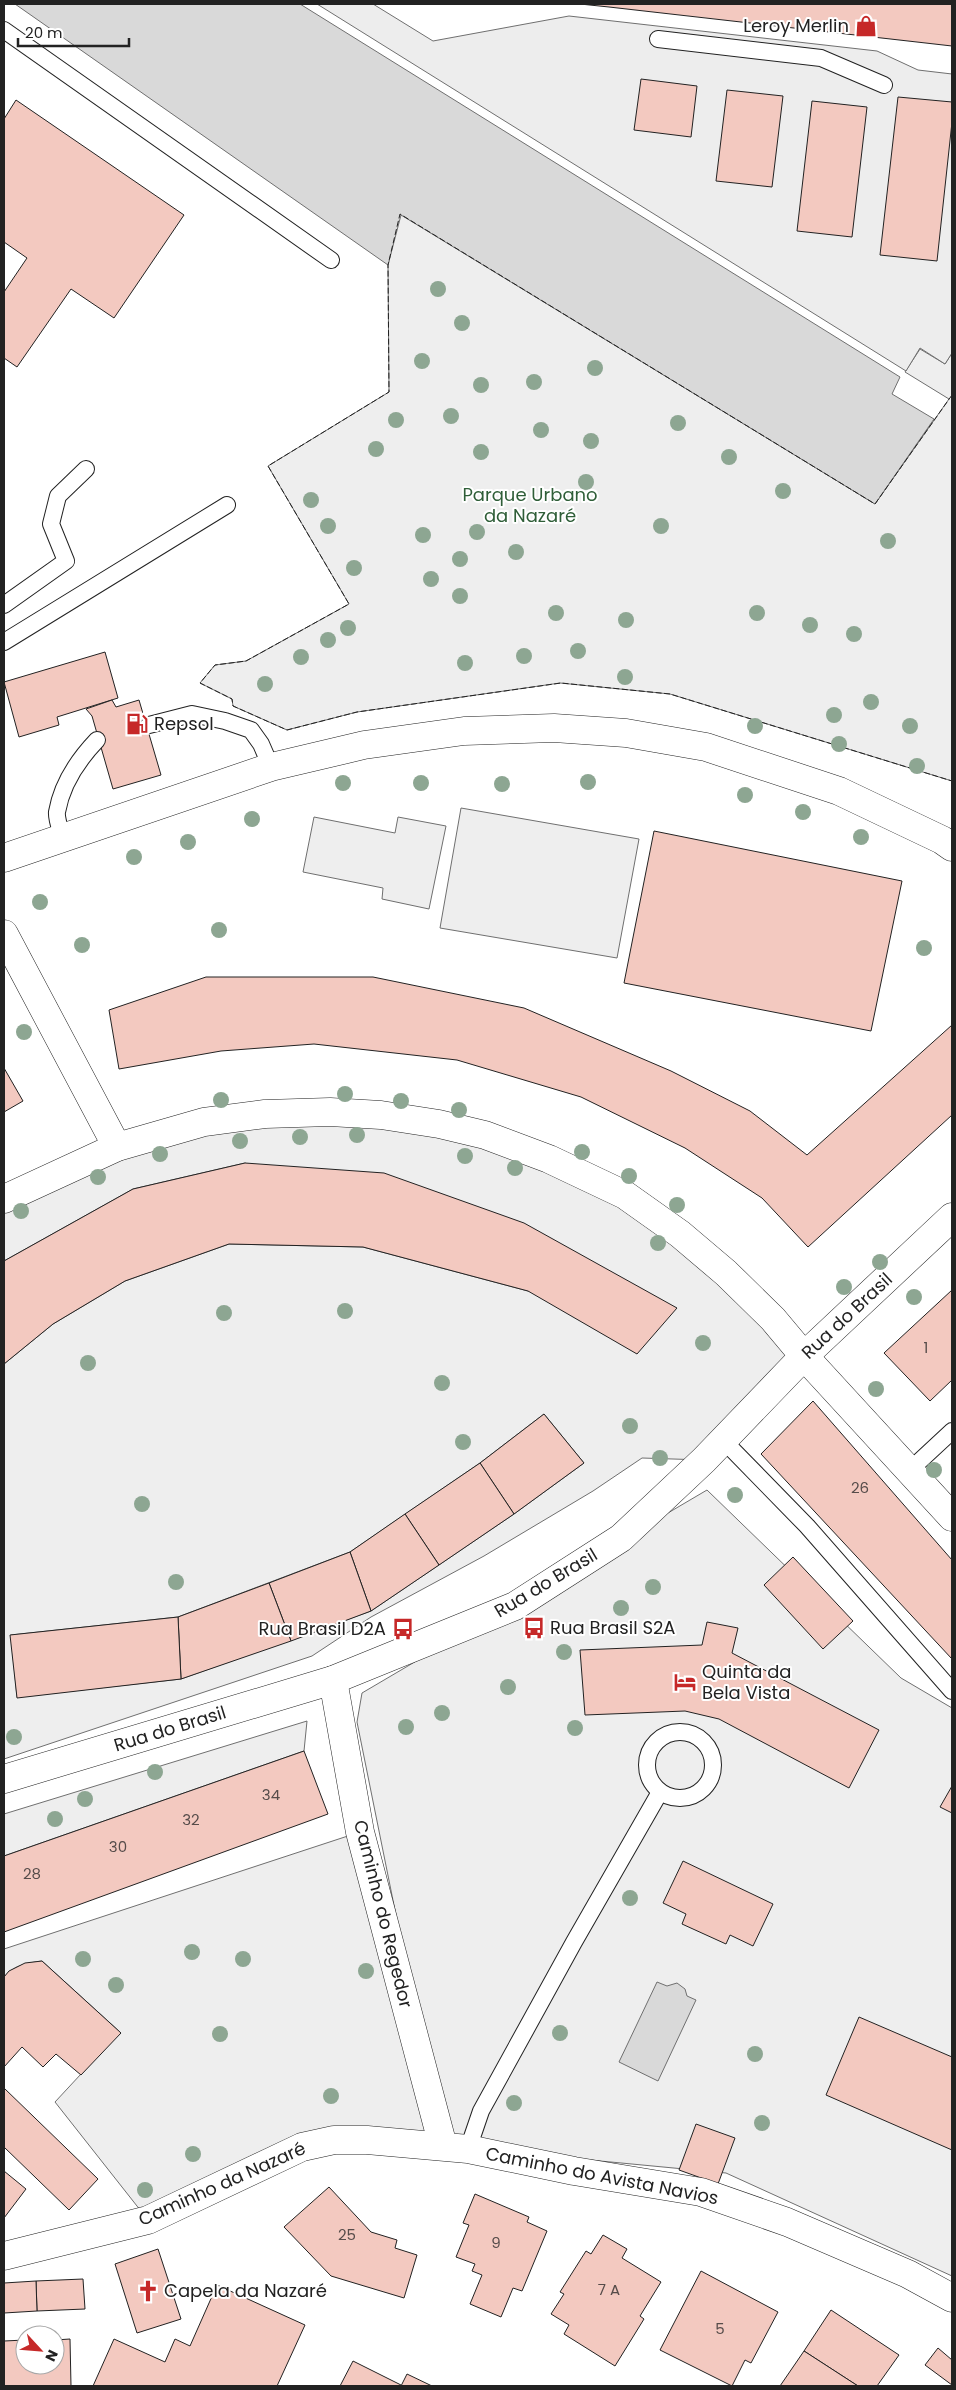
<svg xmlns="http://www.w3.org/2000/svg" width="956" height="2390" viewBox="0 0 956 2390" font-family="Poppins,sans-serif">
<rect width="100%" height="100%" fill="#fff"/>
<g fill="#eee" stroke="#6f6f6f" fill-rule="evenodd">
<polygon points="400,214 875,504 949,399 905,372 920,349 945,364 952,353 952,781 670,694 560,683 357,712 287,730 233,706 232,699 200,683 215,665 246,661 349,604 268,466 389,392 388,265"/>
<polygon points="461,808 639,839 617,958 440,928"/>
<polygon points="314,817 395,833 398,817 446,826 429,909 382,899 383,888 303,872"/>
<path d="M381,1115L625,1195L804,1356L704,1460L642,1458L593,1491L484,1556L371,1617L312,1656L4,1759V1364L53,1324L125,1281L229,1244L363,1247L528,1291L676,1308L245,1163L133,1189L4,1261V1199L204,1122ZM544,1414L584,1463L514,1514L371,1611L181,1679L17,1697L11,1635L178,1617L350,1552L480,1463Z"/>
<path d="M707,1490L901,1678L952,1708V2276L726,2173L443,2146L334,2140L148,2220L55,2102L120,2032L42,1961C27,1963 14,1965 4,1977V1949L360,1832L440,2133L357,1722L362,1693Z"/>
<polygon points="307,1721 304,1751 4,1856 4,1814"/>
</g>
<polygon fill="#ededed" stroke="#6f6f6f" points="317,4 373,4 433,41 569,16 877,51 918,70 952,74 952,353 945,364 920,348 906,371"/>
<g fill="#d9d9d9" stroke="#6f6f6f">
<polygon points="15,4 300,4 900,377 892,394 934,419 875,504 401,215 388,265"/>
<polygon points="657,1982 667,1986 677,1983 685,1989 687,1996 696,2000 658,2081 619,2062"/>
</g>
<g fill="#f3c9c0" stroke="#222">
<polygon points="580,4 952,4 952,46 609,7"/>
<polygon points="641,79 697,86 691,137 634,130"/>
<polygon points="727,90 783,96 772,187 716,181"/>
<polygon points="898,97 952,102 952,122 937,261 880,255"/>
<polygon points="16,100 184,215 114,318 71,289 17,367 4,358 4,292 27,258 4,242 4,119"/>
<polygon points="812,101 867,107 852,237 797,231"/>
<polygon points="105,652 118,698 57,717 59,725 19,737 4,682"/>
<polygon points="112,700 116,707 139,700 161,775 113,789 92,716 86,709"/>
<polygon points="654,831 902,881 871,1031 624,983"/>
<polygon points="206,977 373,977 524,1008 671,1071 750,1111 807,1155 952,1025 952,1115 808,1247 762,1198 685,1148 581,1097 457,1060 314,1044 221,1051 119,1069 109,1010"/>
<polygon points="4,1068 23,1101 4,1112"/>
<polygon points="245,1163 384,1173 524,1223 677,1308 637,1354 528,1291 363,1247 229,1244 125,1281 53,1324 4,1364 4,1261 133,1189"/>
<polygon points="952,1290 952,1380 930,1401 884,1353"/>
<polygon points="813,1401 952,1560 952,1659 761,1454"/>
<polygon points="544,1414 584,1463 514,1514 480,1463"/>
<polygon points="480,1463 514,1514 439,1565 405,1514"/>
<polygon points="405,1514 439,1565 371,1611 350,1552"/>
<polygon points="350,1552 371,1611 291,1641 269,1583"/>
<polygon points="793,1557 853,1621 823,1649 764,1585"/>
<polygon points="269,1583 291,1641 181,1679 178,1617"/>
<polygon points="178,1617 181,1679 17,1698 10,1635"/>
<polygon points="707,1622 738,1628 732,1653 879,1730 849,1788 719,1719 685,1711 585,1715 580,1650 702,1645"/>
<polygon points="304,1751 328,1814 4,1932 4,1856"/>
<polygon points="952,1786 952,1813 940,1807"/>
<polygon points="683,1861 773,1904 753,1946 730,1935 726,1944 682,1924 686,1914 663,1903"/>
<polygon points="42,1961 121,2033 81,2075 56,2054 43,2067 22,2047 4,2067 4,1977 9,1971 25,1963"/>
<polygon points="859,2017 952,2057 952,2150 826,2095"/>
<polygon points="4,2088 98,2179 69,2210 4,2147"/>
<polygon points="696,2124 735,2138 718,2184 679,2170"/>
<polygon points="4,2171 26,2189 4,2218"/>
<polygon points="329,2187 371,2232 397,2240 395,2248 417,2255 404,2298 331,2276 284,2227"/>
<polygon points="475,2194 529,2217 527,2222 547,2231 522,2291 513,2288 501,2317 470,2304 482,2275 472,2271 475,2264 456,2257 469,2225 463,2223"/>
<polygon points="603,2235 627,2249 622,2258 661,2282 640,2316 644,2319 615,2366 564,2334 569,2325 551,2314 564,2294 560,2292 586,2251 591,2254"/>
<polygon points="158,2249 181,2319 137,2333 115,2264"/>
<polygon points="701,2271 778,2312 751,2363 745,2360 732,2386 660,2350"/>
<polygon points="83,2279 85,2309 37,2311 36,2281"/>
<polygon points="36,2281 37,2311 4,2313 4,2283"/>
<polygon points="217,2285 305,2325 277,2386 93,2386 114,2339 165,2362 175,2339 190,2346"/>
<polygon points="831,2310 899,2355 877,2386 858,2386 804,2351"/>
<polygon points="70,2339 71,2386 4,2386 4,2341 25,2340 25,2365 55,2365 55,2340"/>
<polygon points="938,2348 952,2360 952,2385 925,2365"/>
<polygon points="804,2351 858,2386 780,2386"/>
<polygon points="353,2361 401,2385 401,2386 340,2386"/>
<polygon points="407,2374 432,2386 401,2386"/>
</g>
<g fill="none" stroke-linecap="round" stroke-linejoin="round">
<g stroke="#222" stroke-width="18">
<g id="service">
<polyline points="4,30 331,260"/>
<polyline points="658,39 821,58 884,85"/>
<polyline points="4,605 66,561 51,524 58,496 86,469"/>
<polyline points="4,642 227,505"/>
<polyline points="149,725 192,714 225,721 251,730 261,744 271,767"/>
<path d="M63,839C61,831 56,819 57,812C62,783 78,760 97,740"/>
<polyline points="723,1440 807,1526 952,1691"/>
<polyline points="909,1471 952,1431"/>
<circle cx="680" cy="1765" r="33"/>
<polyline points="468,2149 481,2111 574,1942 660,1792"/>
</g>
</g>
<g stroke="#222" stroke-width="29">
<g id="minor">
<polyline points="4,934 117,1147"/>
<polyline points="4,1199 117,1147 204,1122 265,1114 330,1112 381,1115 439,1124 485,1135 549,1159 625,1195 680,1234 726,1273 773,1319 804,1356 952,1517"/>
<polyline points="333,1680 360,1832 443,2146"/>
<polyline points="4,1779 333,1680 515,1606 621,1538 704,1460 804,1356 952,1217"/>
<polyline points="4,2256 148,2220 302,2147 334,2140 367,2140 468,2149 574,2171 701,2192 787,2222 908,2274 952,2298"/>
</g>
</g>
<g stroke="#222" stroke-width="29">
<polyline id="tertiary" points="4,858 271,767 364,745 464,731 554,728 626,733 706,747 839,791 942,840 952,847"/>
</g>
<use href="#service" stroke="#fff" stroke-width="16"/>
<use href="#minor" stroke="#fff" stroke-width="28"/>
<use href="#tertiary" stroke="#fff" stroke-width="28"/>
<polyline stroke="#222" stroke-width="1" stroke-dasharray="6 2.5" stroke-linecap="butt" points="952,395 875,504 400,214 388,265 389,392 268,466 349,604 246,661 215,665 200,683 232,699 233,706 287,730 357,712 561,683 670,694 952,781"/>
</g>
<g fill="#8da692">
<circle cx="438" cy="289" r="8"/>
<circle cx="462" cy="323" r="8"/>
<circle cx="422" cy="361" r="8"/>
<circle cx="595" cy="368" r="8"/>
<circle cx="534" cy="382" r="8"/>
<circle cx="481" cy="385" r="8"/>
<circle cx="451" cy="416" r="8"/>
<circle cx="396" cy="420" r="8"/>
<circle cx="678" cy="423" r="8"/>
<circle cx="541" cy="430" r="8"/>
<circle cx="591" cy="441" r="8"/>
<circle cx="376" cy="449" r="8"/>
<circle cx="481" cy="452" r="8"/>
<circle cx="729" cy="457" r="8"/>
<circle cx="586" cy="482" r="8"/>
<circle cx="783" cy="491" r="8"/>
<circle cx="311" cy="500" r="8"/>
<circle cx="328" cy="526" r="8"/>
<circle cx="661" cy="526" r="8"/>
<circle cx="477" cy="532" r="8"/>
<circle cx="423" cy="535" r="8"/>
<circle cx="888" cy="541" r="8"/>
<circle cx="516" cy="552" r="8"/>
<circle cx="460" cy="559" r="8"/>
<circle cx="354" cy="568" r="8"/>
<circle cx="431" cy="579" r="8"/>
<circle cx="460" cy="596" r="8"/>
<circle cx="556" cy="613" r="8"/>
<circle cx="757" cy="613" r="8"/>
<circle cx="626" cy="620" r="8"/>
<circle cx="810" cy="625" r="8"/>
<circle cx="348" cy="628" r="8"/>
<circle cx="854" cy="634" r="8"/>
<circle cx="328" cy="640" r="8"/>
<circle cx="578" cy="651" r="8"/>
<circle cx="524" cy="656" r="8"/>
<circle cx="301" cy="657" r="8"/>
<circle cx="465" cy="663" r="8"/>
<circle cx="625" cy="677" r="8"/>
<circle cx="265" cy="684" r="8"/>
<circle cx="871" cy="702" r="8"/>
<circle cx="834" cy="715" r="8"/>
<circle cx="755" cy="726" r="8"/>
<circle cx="910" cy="726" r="8"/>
<circle cx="839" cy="744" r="8"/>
<circle cx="917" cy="766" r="8"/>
<circle cx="588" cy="782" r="8"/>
<circle cx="343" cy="783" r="8"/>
<circle cx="421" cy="783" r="8"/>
<circle cx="502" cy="784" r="8"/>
<circle cx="745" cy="795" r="8"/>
<circle cx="803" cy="812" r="8"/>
<circle cx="252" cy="819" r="8"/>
<circle cx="861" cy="837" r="8"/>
<circle cx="188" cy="842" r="8"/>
<circle cx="134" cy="857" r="8"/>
<circle cx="40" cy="902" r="8"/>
<circle cx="219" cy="930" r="8"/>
<circle cx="82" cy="945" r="8"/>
<circle cx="924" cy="948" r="8"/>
<circle cx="24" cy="1032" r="8"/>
<circle cx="345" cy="1094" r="8"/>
<circle cx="221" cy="1100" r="8"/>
<circle cx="401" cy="1101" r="8"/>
<circle cx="459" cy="1110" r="8"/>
<circle cx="357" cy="1135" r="8"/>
<circle cx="300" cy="1137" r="8"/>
<circle cx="240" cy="1141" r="8"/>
<circle cx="582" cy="1152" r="8"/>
<circle cx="160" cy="1154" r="8"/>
<circle cx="465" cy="1156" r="8"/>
<circle cx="515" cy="1168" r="8"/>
<circle cx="629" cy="1176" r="8"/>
<circle cx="98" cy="1177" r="8"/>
<circle cx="677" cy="1205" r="8"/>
<circle cx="21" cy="1211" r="8"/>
<circle cx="658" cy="1243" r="8"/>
<circle cx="880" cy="1262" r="8"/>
<circle cx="844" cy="1287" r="8"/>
<circle cx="914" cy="1297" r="8"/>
<circle cx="345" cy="1311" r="8"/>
<circle cx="224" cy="1313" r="8"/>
<circle cx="703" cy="1343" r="8"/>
<circle cx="88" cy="1363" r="8"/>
<circle cx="442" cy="1383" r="8"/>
<circle cx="876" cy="1389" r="8"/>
<circle cx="630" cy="1426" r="8"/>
<circle cx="463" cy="1442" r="8"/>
<circle cx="660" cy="1458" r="8"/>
<circle cx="934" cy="1470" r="8"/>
<circle cx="735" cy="1495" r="8"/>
<circle cx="142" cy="1504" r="8"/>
<circle cx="176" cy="1582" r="8"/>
<circle cx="653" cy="1587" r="8"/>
<circle cx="621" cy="1608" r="8"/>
<circle cx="564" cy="1652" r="8"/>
<circle cx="508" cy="1687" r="8"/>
<circle cx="442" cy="1713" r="8"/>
<circle cx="406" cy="1727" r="8"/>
<circle cx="575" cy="1728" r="8"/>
<circle cx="14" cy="1737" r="8"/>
<circle cx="155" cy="1772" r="8"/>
<circle cx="85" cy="1799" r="8"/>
<circle cx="55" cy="1819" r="8"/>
<circle cx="630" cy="1898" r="8"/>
<circle cx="192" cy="1952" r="8"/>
<circle cx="83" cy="1959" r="8"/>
<circle cx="243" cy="1959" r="8"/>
<circle cx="366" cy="1971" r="8"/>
<circle cx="116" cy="1985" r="8"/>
<circle cx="560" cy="2033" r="8"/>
<circle cx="220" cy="2034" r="8"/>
<circle cx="755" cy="2054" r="8"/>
<circle cx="331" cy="2096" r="8"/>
<circle cx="514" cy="2103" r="8"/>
<circle cx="762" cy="2123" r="8"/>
<circle cx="193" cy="2154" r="8"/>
<circle cx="145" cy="2190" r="8"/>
</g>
<defs>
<g id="shop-bare" transform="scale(1.725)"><path d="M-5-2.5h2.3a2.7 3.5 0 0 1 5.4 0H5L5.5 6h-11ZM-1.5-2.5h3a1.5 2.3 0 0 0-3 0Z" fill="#c62828" stroke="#fff" stroke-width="2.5" paint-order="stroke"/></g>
<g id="fuel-bare" transform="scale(1.725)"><path d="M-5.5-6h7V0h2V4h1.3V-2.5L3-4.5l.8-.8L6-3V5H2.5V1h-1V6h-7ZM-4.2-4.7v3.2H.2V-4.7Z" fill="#c62828" stroke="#fff" stroke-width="2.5" paint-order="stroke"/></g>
<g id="bus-bare" transform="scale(1.725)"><path d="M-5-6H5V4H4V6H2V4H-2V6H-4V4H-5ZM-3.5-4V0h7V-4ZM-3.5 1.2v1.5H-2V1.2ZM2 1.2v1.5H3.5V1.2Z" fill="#c62828" stroke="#fff" stroke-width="2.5" paint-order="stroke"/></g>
<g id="hotel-bare" transform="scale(1.725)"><path d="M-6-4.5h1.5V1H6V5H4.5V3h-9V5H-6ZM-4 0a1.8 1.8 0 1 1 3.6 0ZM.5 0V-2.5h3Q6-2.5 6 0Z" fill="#c62828" stroke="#fff" stroke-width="2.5" paint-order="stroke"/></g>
<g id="church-bare" transform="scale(1.725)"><path d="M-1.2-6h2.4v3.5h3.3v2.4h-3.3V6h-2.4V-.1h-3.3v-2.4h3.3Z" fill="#c62828" stroke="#fff" stroke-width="2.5" paint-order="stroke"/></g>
</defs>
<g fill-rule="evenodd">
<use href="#shop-bare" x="866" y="26"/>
<use href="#fuel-bare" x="137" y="724"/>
<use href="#bus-bare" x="534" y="1628"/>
<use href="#bus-bare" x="403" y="1629"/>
<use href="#hotel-bare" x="685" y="1682"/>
<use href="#church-bare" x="148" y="2291"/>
</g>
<g text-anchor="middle" stroke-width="4" stroke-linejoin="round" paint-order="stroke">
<g font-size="15" fill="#564c4a">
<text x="926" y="1353">1</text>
<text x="860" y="1493">26</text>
<text x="271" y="1800">34</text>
<text x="191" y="1825">32</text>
<text x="118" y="1852">30</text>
<text x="32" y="1879">28</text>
<text x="347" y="2240">25</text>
<text x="496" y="2248">9</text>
<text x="609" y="2295">7 A</text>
<text x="720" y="2334">5</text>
</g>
<g font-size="18" fill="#222" stroke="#fff" text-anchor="start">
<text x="849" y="32" text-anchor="end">Leroy Merlin</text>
<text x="154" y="730">Repsol</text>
<text x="550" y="1634">Rua Brasil S2A</text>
<text x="386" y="1635" text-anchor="end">Rua Brasil D2A</text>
<text x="702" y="1678">Quinta da<tspan x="702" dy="21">Bela Vista</tspan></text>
<text x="164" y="2297">Capela da Nazaré</text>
</g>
<g font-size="18" fill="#2f5e38" stroke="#fff">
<text x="530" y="501">Parque Urbano<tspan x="530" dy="21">da Nazaré</tspan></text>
</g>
<g font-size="18" fill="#222" stroke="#fff">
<text transform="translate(847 1316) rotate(-43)" y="6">Rua do Brasil</text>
<text transform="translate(546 1583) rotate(-31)" y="6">Rua do Brasil</text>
<text transform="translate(170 1729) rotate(-17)" y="6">Rua do Brasil</text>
<text transform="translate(383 1914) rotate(76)" y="6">Caminho do Regedor</text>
<text transform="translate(602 2176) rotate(11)" y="6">Caminho do Avista Navios</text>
<text transform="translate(222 2184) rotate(-24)" y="6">Caminho da Nazaré</text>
</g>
</g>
<rect width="956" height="2390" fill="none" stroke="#222222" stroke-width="10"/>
<g transform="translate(40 2350) rotate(116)"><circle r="24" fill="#ffffff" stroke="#a7a7a7"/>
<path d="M0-4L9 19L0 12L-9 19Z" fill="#c62828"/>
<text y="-8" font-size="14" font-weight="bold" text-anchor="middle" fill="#222222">N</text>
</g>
<path d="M18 38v8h111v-8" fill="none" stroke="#222222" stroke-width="2.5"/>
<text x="25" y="38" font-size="15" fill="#222222" stroke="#ffffff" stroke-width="4" paint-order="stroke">20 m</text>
</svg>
